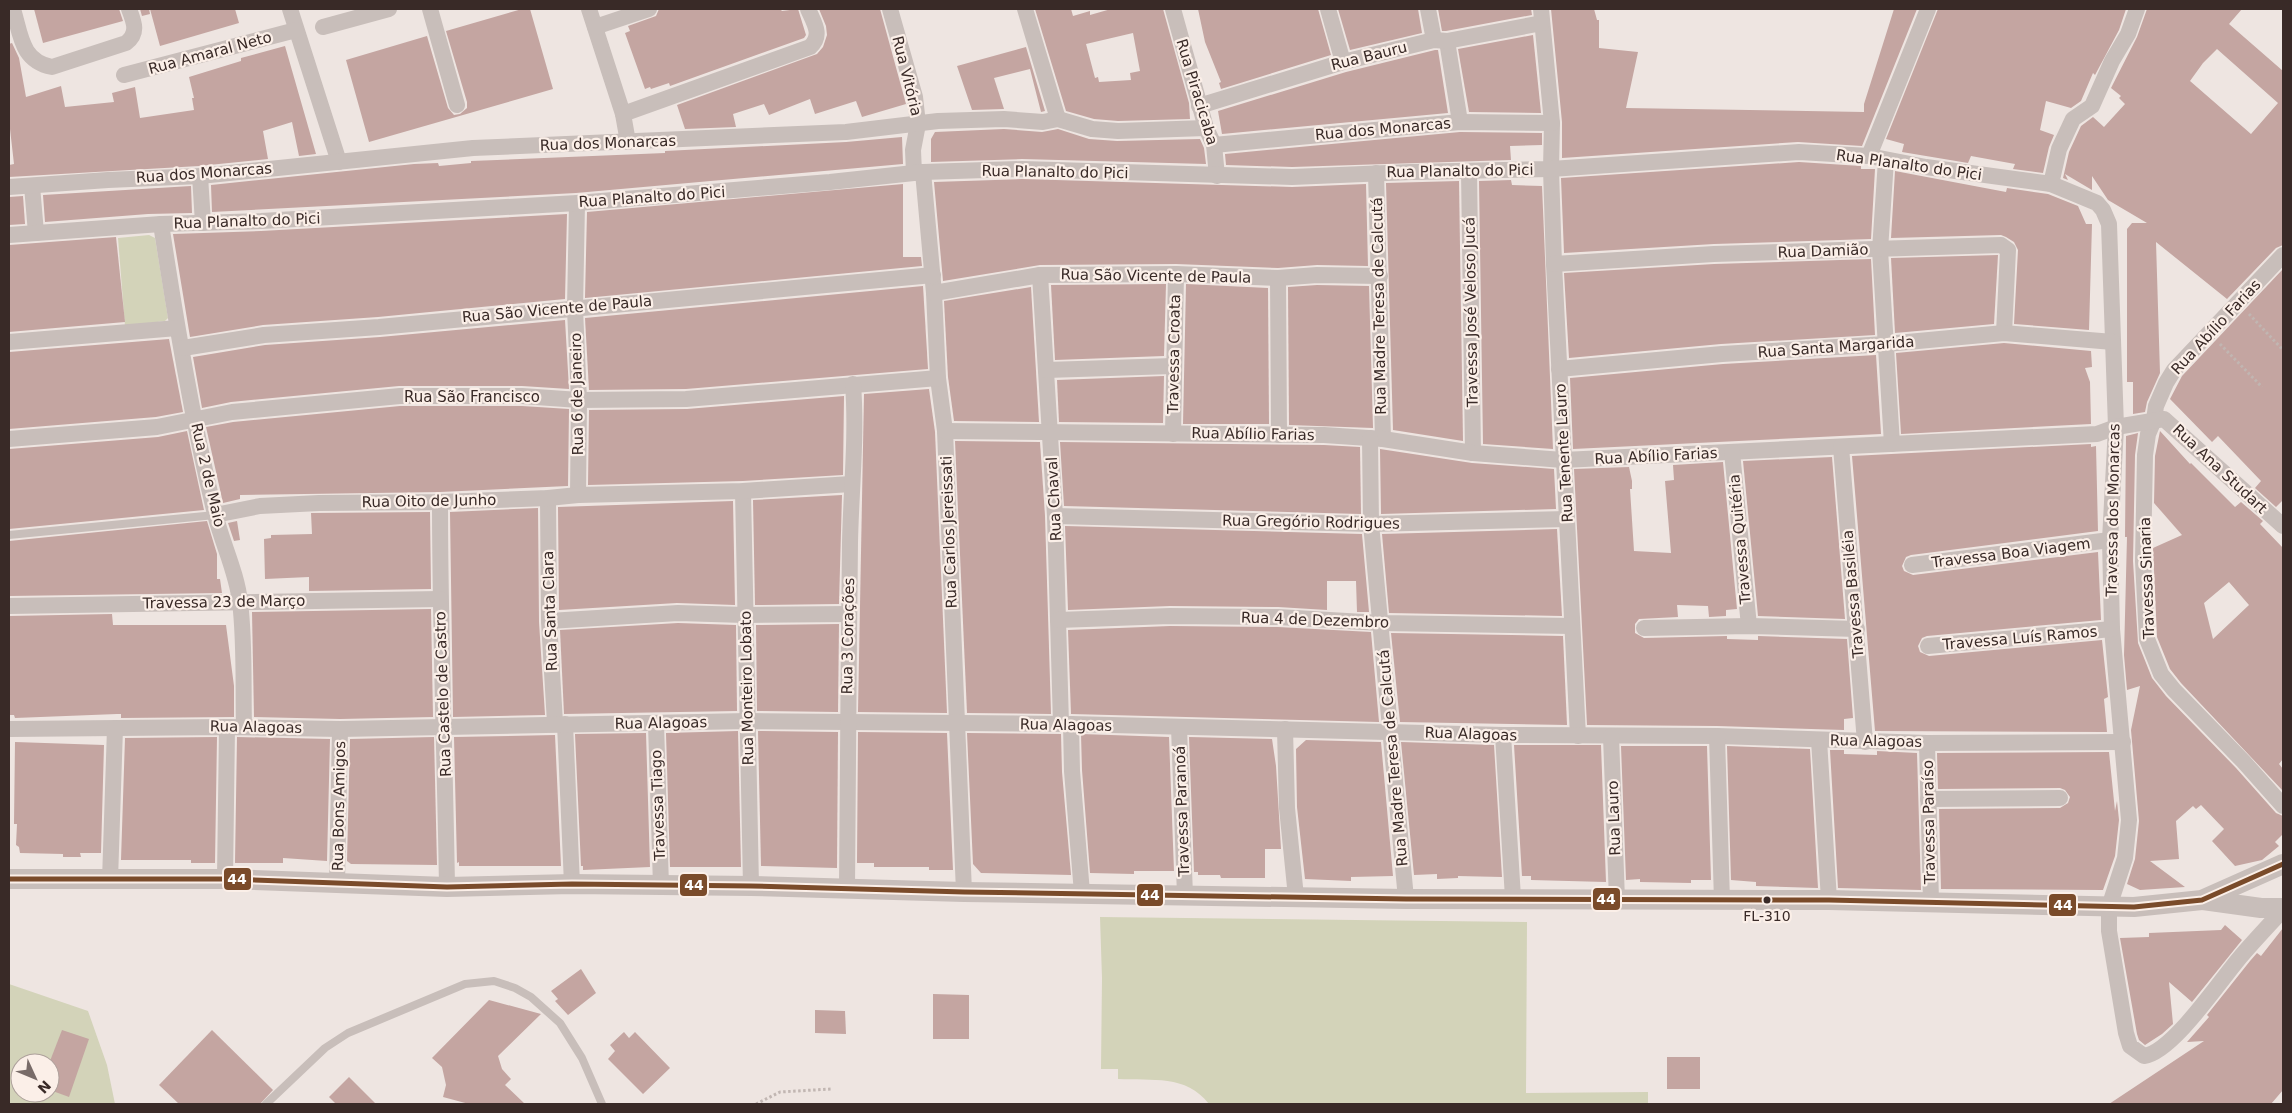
<svg xmlns="http://www.w3.org/2000/svg" width="2292" height="1113" viewBox="0 0 2292 1113" font-family="'DejaVu Sans',sans-serif">
<rect width="100%" height="100%" fill="#eee5e1"/>
<g fill="#d3d3b9" fill-rule="evenodd">
<polygon points="149,235 155,238 168,318 165,321 125,326 118,238"/>
<path d="M1100,917L1527,922L1526,1093L1648,1092V1104H1209C1186,1074 1152,1081 1118,1079V1069H1101L1102,978Z"/>
<path d="M9,984L88,1011L107,1065L115,1104H9ZM20,1063H50V1093H20Z"/>
</g>
<g fill="#c4a5a1" fill-rule="evenodd">
<polygon points="34,9 119,9 123,21 43,43"/>
<polygon points="140,9 149,9 150,14 142,16"/>
<polygon points="150,9 235,9 239,23 160,46"/>
<polygon points="522,9 530,9 553,89 369,142 346,60 427,36 448,108 454,115 460,114 467,108 467,102 446,31"/>
<polygon points="659,9 780,9 782,11 798,9 806,35 804,38 670,86 669,83 651,89 650,87 645,89 625,33 630,31 628,26 656,16"/>
<polygon points="819,9 880,9 906,104 862,117 856,101 815,114 810,99 769,115 764,104 733,114 736,127 685,129 677,105 817,54 823,47 827,35 826,26"/>
<path d="M1035,9H1071L1073,16L1090,11V15L1111,9H1163L1189,103L1190,119L1118,121L1094,119L1066,111ZM1133,33L1140,71L1130,73L1131,80L1099,82L1098,77L1095,78L1086,44Z"/>
<polygon points="1198,9 1318,9 1331,55 1221,89 1219,83 1221,82 1205,42"/>
<polygon points="1338,9 1418,9 1422,33 1350,50"/>
<polygon points="1438,9 1531,9 1532,15 1446,31 1442,31"/>
<polygon points="1551,9 1594,9 1597,20 1599,20 1599,48 1638,52 1626,108 1864,112 1864,104 1894,9 1917,9 1862,146 1798,142 1562,158 1562,122"/>
<polygon points="1938,9 2126,9 2119,30 2095,75 2093,73 2081,101 2071,108 2046,101 2040,130 2054,135 2049,147 2043,173 2013,169 2015,164 1971,156 1968,163 1902,152 1904,144 1886,139"/>
<path d="M2147,9H2242L2229,24L2283,71V245L2276,248L2227,299L2156,242L2160,373L2147,402L2145,412L2133,414V382H2127V229L2132,223H2147L2108,200L2092,176V190L2065,174L2068,180L2063,178L2069,152L2081,126L2093,117L2104,127L2125,104L2119,98L2121,96L2111,88L2137,37ZM2217,49L2278,103L2251,134L2190,81L2203,63Z"/>
<polygon points="1533,35 1541,113 1469,112 1458,49"/>
<polygon points="12,43 19,58 26,97 61,86 65,107 114,102 112,93 135,87 140,118 194,110 192,98 194,98 189,77 241,61 241,58 285,46 316,154 299,156 292,122 263,131 268,159 199,166 9,177 9,165 14,164 10,129 9,130 9,44"/>
<polygon points="1026,47 1045,111 1041,112 1030,69 994,78 1004,109 972,110 957,66"/>
<polygon points="1435,50 1438,50 1448,113 1222,134 1218,111 1346,72"/>
<polygon points="1004,129 1042,132 1058,129 1089,139 1117,141 1200,139 1204,148 1206,164 1022,159 931,162 931,139 935,132"/>
<polygon points="1460,132 1542,133 1542,145 1510,146 1511,160 1292,167 1226,165 1225,154"/>
<polygon points="902,137 903,164 576,193 212,212 211,185 414,164 438,163 439,166 471,163 471,161 665,153 665,151 846,142"/>
<polygon points="1799,162 1861,166 1861,169 1875,169 1871,239 1714,244 1564,253 1561,178"/>
<polygon points="1895,171 2006,192 2007,188 2048,194 2078,206 2086,224 2092,224 2089,330 2014,324 2018,250 2014,242 2006,237 2001,235 1891,238"/>
<polygon points="1022,179 1292,187 1366,184 1368,266 1317,265 1278,268 1176,264 1040,265 943,281 934,182"/>
<polygon points="1511,180 1512,185 1542,186 1553,449 1483,444 1479,181"/>
<polygon points="1459,181 1463,441 1393,430 1386,183"/>
<polygon points="903,184 903,257 921,257 922,266 585,298 587,212"/>
<polygon points="191,186 192,213 148,214 45,222 43,195"/>
<polygon points="23,196 25,224 9,225 9,197"/>
<polygon points="567,214 565,299 378,317 263,325 190,337 173,234 261,231"/>
<polygon points="116,237 125,322 9,332 9,245"/>
<polygon points="1998,255 1994,324 1895,333 1891,258"/>
<polygon points="1871,259 1875,335 1721,344 1569,358 1564,273 1714,264"/>
<polygon points="2283,269 2283,500 2276,507 2255,488 2261,481 2218,436 2212,442 2170,399 2182,376"/>
<polygon points="1166,284 1164,356 1055,360 1051,285"/>
<polygon points="1186,284 1268,288 1269,424 1183,424"/>
<polygon points="1317,285 1369,286 1373,428 1289,425 1288,287"/>
<polygon points="923,286 928,369 686,389 589,390 585,318"/>
<polygon points="1031,287 1039,422 954,421 948,377 944,301"/>
<polygon points="565,320 569,389 522,386 399,386 231,402 202,408 193,357 265,345 380,337"/>
<polygon points="169,339 183,412 156,417 9,429 9,352"/>
<polygon points="2004,343 2091,351 2092,367 2085,368 2090,382 2091,424 1901,434 1896,353"/>
<polygon points="1876,355 1881,434 1573,449 1570,378 1723,364"/>
<polygon points="1164,376 1163,423 1059,422 1057,380"/>
<polygon points="929,389 935,432 947,713 858,712 864,394"/>
<polygon points="844,396 843,475 743,481 588,485 589,410 687,409"/>
<polygon points="400,406 522,406 569,409 568,486 440,492 240,495 240,499 223,503 206,427 233,422"/>
<polygon points="187,431 204,510 9,529 9,449 158,437"/>
<path d="M2160,431L2190,464L2191,463L2235,507L2241,502L2263,521L2260,524L2283,548V759L2279,764L2283,769V791L2181,683L2170,669L2157,637L2153,548L2182,535L2154,503L2155,456ZM2229,582L2249,605L2213,639L2204,603Z"/>
<polygon points="2138,433 2135,455 2133,561 2138,643 2152,678 2166,696 2236,768 2276,813 2283,816 2283,834 2275,842 2279,846 2262,860 2235,866 2212,841 2224,829 2201,805 2196,809 2193,806 2176,821 2179,859 2150,861 2185,887 2140,890 2127,884 2135,859 2139,821 2131,730 2140,686 2127,690 2124,655 2127,537 2125,537 2126,436"/>
<polygon points="955,441 1040,442 1045,516 1051,714 967,713"/>
<polygon points="1060,442 1324,445 1360,447 1361,514 1064,506"/>
<polygon points="2091,444 2091,447 2096,446 2098,531 1911,555 1906,557 1902,566 1904,571 1913,575 2098,552 2101,620 1927,636 1922,638 1918,646 1920,652 1929,656 2102,640 2108,697 2104,699 2107,732 1875,731 1852,456"/>
<polygon points="1380,449 1472,463 1554,469 1556,509 1381,514"/>
<polygon points="1832,457 1845,619 1758,616 1743,461"/>
<polygon points="1723,462 1737,609 1726,610 1726,616 1709,617 1708,606 1677,605 1678,617 1639,619 1635,624 1635,633 1644,638 1727,636 1727,639 1758,640 1758,636 1847,639 1853,718 1844,719 1844,730 1717,726 1587,725 1574,469 1629,467 1632,481 1632,489 1630,489 1634,551 1671,553 1665,481 1674,480 1673,465"/>
<polygon points="842,495 839,604 755,605 753,500"/>
<polygon points="733,501 735,605 677,603 559,610 558,507"/>
<polygon points="538,508 539,622 545,715 453,717 450,512"/>
<polygon points="430,512 431,589 309,591 309,577 265,579 264,539 271,538 271,535 312,534 311,513"/>
<polygon points="207,521 217,554 217,579 220,579 222,593 9,596 9,541"/>
<polygon points="237,521 240,540 234,541 228,523"/>
<polygon points="1065,526 1362,534 1369,612 1357,612 1356,581 1327,581 1327,610 1278,607 1170,606 1068,610"/>
<polygon points="1557,529 1562,616 1389,613 1382,534"/>
<polygon points="431,609 433,717 340,719 254,717 252,612"/>
<polygon points="112,614 113,625 226,625 234,686 234,717 121,718 121,714 117,714 15,718 14,715 9,715 9,616"/>
<polygon points="678,623 736,625 737,711 564,714 560,630"/>
<polygon points="839,624 838,712 757,711 756,625"/>
<polygon points="1170,626 1278,627 1371,632 1379,722 1071,714 1068,630"/>
<polygon points="1391,633 1563,636 1567,725 1400,722"/>
<polygon points="738,731 741,867 670,867 666,733"/>
<polygon points="758,731 838,732 837,868 761,866"/>
<polygon points="858,732 947,733 953,870 929,870 929,867 874,867 874,863 857,863"/>
<polygon points="646,733 650,867 583,870 583,866 581,866 575,734"/>
<polygon points="967,733 1061,734 1062,772 1071,875 981,873 973,864"/>
<polygon points="1081,734 1169,737 1174,871 1134,871 1134,874 1090,873 1082,770"/>
<polygon points="555,735 561,866 459,866 459,862 457,863 454,737"/>
<polygon points="217,737 215,863 191,863 191,860 121,860 125,738"/>
<polygon points="237,737 330,739 327,861 283,858 283,863 235,863"/>
<polygon points="434,737 437,865 351,864 347,861 350,739"/>
<polygon points="1189,737 1272,739 1276,766 1281,849 1265,849 1265,878 1221,878 1220,875 1198,875 1198,872 1194,872"/>
<polygon points="1306,740 1381,742 1393,876 1351,877 1351,881 1305,879 1297,807 1296,749"/>
<polygon points="15,742 104,745 101,853 80,853 81,857 63,857 63,854 20,853 19,847 16,845 17,824 14,824"/>
<polygon points="1401,742 1494,745 1502,877 1458,876 1458,878 1437,879 1437,874 1414,875"/>
<polygon points="1514,745 1601,745 1606,882 1531,880 1531,876 1522,876"/>
<polygon points="1621,746 1707,746 1711,880 1691,880 1691,883 1640,882 1640,879 1626,880"/>
<polygon points="1727,746 1810,749 1818,888 1756,886 1756,882 1731,880"/>
<polygon points="1830,750 1844,750 1844,754 1877,755 1877,751 1917,753 1921,890 1838,888"/>
<polygon points="2109,752 2115,811 2117,801 2119,820 2115,856 2103,890 1941,889 1939,809 2060,808 2068,803 2070,797 2065,790 2060,788 1938,789 1937,753"/>
<polygon points="2225,925 2242,940 2192,1002 2169,982 2173,1024 2162,1034 2145,1045 2139,1040 2137,1034 2120,938 2149,937 2149,933 2221,930"/>
<polygon points="2283,928 2283,1090 2271,1104 2109,1104 2204,1041 2187,1042 2209,1017 2207,1015 2250,961 2257,953 2261,956"/>
<polygon points="581,969 596,993 568,1015 555,1001 558,999 551,991"/>
<polygon points="933,994 969,995 969,1039 933,1039"/>
<polygon points="489,1000 541,1014 498,1056 502,1069 511,1079 505,1085 525,1104 469,1104 443,1097 446,1085 442,1067 432,1058"/>
<polygon points="815,1010 845,1011 846,1034 815,1033"/>
<polygon points="62,1030 89,1039 69,1097 50,1090 50,1061"/>
<polygon points="212,1030 273,1090 260,1104 179,1104 159,1085"/>
<polygon points="624,1032 629,1038 635,1032 670,1068 643,1094 608,1059 615,1051 610,1045"/>
<rect x="1667" y="1057" width="33" height="32"/>
<polygon points="349,1077 376,1104 336,1104 329,1097"/>
</g>
<g fill="none" stroke-linecap="round" stroke-linejoin="round">
<g stroke="#c1b6b2" stroke-width="3" stroke-dasharray="2.5 2.5" stroke-linecap="butt">
<polyline points="2249,314 2283,350"/>
<polyline points="2220,344 2262,387"/>
<polyline points="756,1104 780,1092 831,1089"/>
</g>
<g stroke="#c8beba" stroke-width="8">
<polyline points="9,535 215,515"/>
<polyline points="266,1104 325,1048 348,1033 465,984 494,981 515,988 531,997 560,1023 582,1058 602,1104"/>
</g>
<g stroke="#c8beba" stroke-width="16">
<path d="M13,9C21,35 21,61 52,67L126,43C139,33 134,22 129,9"/>
<polyline points="290,9 339,162"/>
<polyline points="430,9 457,105"/>
<polyline points="589,9 623,114 628,142"/>
<polyline points="890,9 915,97 918,124 913,150 914,173"/>
<polyline points="1025,9 1058,119"/>
<polyline points="1173,9 1206,128 1214,145 1217,176"/>
<polyline points="1328,9 1343,62"/>
<polyline points="1428,9 1434,40"/>
<polyline points="1541,9 1552,123 1551,169 1554,264 1578,736"/>
<polyline points="323,27 389,9"/>
<polyline points="595,27 649,9"/>
<polyline points="1447,41 1460,122"/>
<polyline points="124,75 296,30"/>
<polyline points="1199,106 1343,62 1434,40 1447,41 1542,23"/>
<path d="M623,114L810,47C823,35 814,23 808,9"/>
<polyline points="1214,145 1460,122 1552,123"/>
<polyline points="1869,156 1928,9"/>
<polyline points="1886,160 1880,250 1892,444"/>
<polyline points="1469,171 1473,453"/>
<polyline points="923,172 934,293 938,378 945,431 964,892"/>
<polyline points="1376,173 1383,439"/>
<polyline points="200,176 203,223"/>
<polyline points="2051,184 2059,149 2073,119 2092,106 2112,61 2128,34 2137,9"/>
<polyline points="32,186 36,233"/>
<polyline points="9,187 108,180 200,176 473,148 846,132 938,121 1004,119 1043,122 1058,119 1092,129 1118,131 1206,128"/>
<polyline points="577,203 575,309 579,400 578,495"/>
<path d="M161,224C176,321 192,419 215,514C222,543 237,573 240,602C245,642 243,686 244,727"/>
<path d="M9,235L161,224L261,221L577,203L830,182L923,172L1022,169L1292,177L1411,172L1551,169L1799,152L1869,156L1926,167L2051,184L2097,203L2103,210L2109,224L2116,427L2110,540L2112,629L2129,820L2125,858L2109,907V931L2126,1033L2130,1046L2144,1056C2173,1052 2221,979 2242,955C2255,940 2269,925 2283,910"/>
<polyline points="2283,255 2174,370 2166,383 2156,406 2154,420 2148,434 2145,455 2143,561 2147,639 2161,674 2174,690 2243,761 2283,806"/>
<polyline points="1554,264 1714,254 2001,245 2008,250 2004,333"/>
<polyline points="1040,275 1055,516 1061,724"/>
<polyline points="1278,278 1279,435"/>
<polyline points="934,293 1040,275 1176,274 1278,278 1317,275 1380,276"/>
<polyline points="9,342 177,328"/>
<polyline points="183,348 264,335 379,327 933,275"/>
<polyline points="1559,369 1722,354 1886,344 2004,333 2113,342"/>
<polyline points="1046,370 1173,366"/>
<polyline points="945,431 1324,435 1383,439 1473,453 1563,460 2097,434 2116,427 2164,419 2283,526"/>
<polyline points="1173,434 1176,274"/>
<polyline points="1370,438 1371,524 1406,899"/>
<polyline points="9,439 157,427 232,412 400,396 522,396 579,400 686,399 938,378"/>
<polyline points="1841,447 1865,742"/>
<polyline points="1732,452 1749,626"/>
<polyline points="743,491 751,886"/>
<polyline points="548,498 549,621 555,723"/>
<path d="M440,502C440,630 445,759 447,887"/>
<polyline points="215,515 260,506 319,503 440,502 548,498 578,495 743,491 851,484"/>
<polyline points="1055,516 1371,524 1567,519"/>
<polyline points="1912,565 2110,540"/>
<polyline points="9,606 440,599"/>
<polyline points="1058,620 1170,616 1278,617 1381,623 1572,626"/>
<polyline points="549,621 678,613 745,615 849,614"/>
<polyline points="1644,628 1749,626 1857,629"/>
<polyline points="1928,646 2112,629"/>
<polyline points="565,724 572,884"/>
<polyline points="656,724 661,886"/>
<polyline points="1071,724 1072,771 1082,893"/>
<polyline points="1179,727 1185,896"/>
<polyline points="9,729 227,727 340,729 748,721 1071,724 1503,735 1717,736 1927,743 2123,742"/>
<polyline points="1285,729 1287,808 1296,897"/>
<polyline points="1503,735 1513,898"/>
<polyline points="1611,736 1617,900"/>
<polyline points="1717,736 1722,901"/>
<polyline points="1819,740 1829,900"/>
<polyline points="1927,743 1931,902"/>
<polyline points="1928,799 2060,798"/>
<polyline points="225,879 227,727"/>
<polyline points="110,880 115,728"/>
<polyline points="337,884 340,729"/>
<path d="M847,888C847,773 849,658 850,543C851,490 857,437 853,384"/>
</g>
<g stroke="#c8beba" stroke-width="20">
<polyline points="9,879 225,879 447,887 572,884 751,886 964,892 1406,899 1829,900 2134,907 2202,900 2283,864"/>
<polyline points="2203,900 2261,908 2283,908"/>
</g>
<g stroke="#fbefe8" stroke-width="9">
<polyline id="bus-1" points="9,879 225,879 447,887 572,884 751,886 964,892 1406,899 1829,900 2134,907 2202,900 2283,864"/>
</g>
<use href="#bus-1" stroke="#7a4b2a" stroke-width="5"/>
</g>
<circle fill="#392a27" stroke="#fbefe8" stroke-width="2" cx="1767" cy="900" r="4.5"/>
<g text-anchor="middle" stroke-width="4.5" stroke-linejoin="round" paint-order="stroke">
<g font-size="14" fill="#392a27" stroke="#fbefe8">
<text x="1767" y="921">FL-310</text>
</g>
<g font-size="15" fill="#392a27" stroke="#fbefe8">
<text transform="translate(210 53) rotate(-15)" y="5">Rua Amaral Neto</text>
<text transform="translate(1369 56) rotate(-14)" y="5">Rua Bauru</text>
<text transform="translate(907 76) rotate(76)" y="5">Rua Vitória</text>
<text transform="translate(1197 92) rotate(73)" y="5">Rua Piracicaba</text>
<text transform="translate(1383 129) rotate(-5)" y="5">Rua dos Monarcas</text>
<text transform="translate(608 143) rotate(-2)" y="5">Rua dos Monarcas</text>
<text transform="translate(1909 165) rotate(8)" y="5">Rua Planalto do Pici</text>
<text transform="translate(1460 171) rotate(-1)" y="5">Rua Planalto do Pici</text>
<text transform="translate(1055 172) rotate(1)" y="5">Rua Planalto do Pici</text>
<text transform="translate(204 173) rotate(-4)" y="5">Rua dos Monarcas</text>
<text transform="translate(652 197) rotate(-4)" y="5">Rua Planalto do Pici</text>
<text transform="translate(247 221) rotate(-2)" y="5">Rua Planalto do Pici</text>
<text transform="translate(1823 251) rotate(-2)" y="5">Rua Damião</text>
<text transform="translate(1156 276) rotate(1)" y="5">Rua São Vicente de Paula</text>
<text transform="translate(1379 306) rotate(-91)" y="5">Rua Madre Teresa de Calcutá</text>
<text transform="translate(557 309) rotate(-5)" y="5">Rua São Vicente de Paula</text>
<text transform="translate(1471 312) rotate(-91)" y="5">Travessa José Veloso Jucá</text>
<text transform="translate(2216 327) rotate(-47)" y="5">Rua Abílio Farias</text>
<text transform="translate(1836 347) rotate(-4)" y="5">Rua Santa Margarida</text>
<text transform="translate(1174 354) rotate(-89)" y="5">Travessa Croata</text>
<text transform="translate(577 394) rotate(-91)" y="5">Rua 6 de Janeiro</text>
<text x="472" y="402">Rua São Francisco</text>
<text transform="translate(1253 434) rotate(1)" y="5">Rua Abílio Farias</text>
<text transform="translate(1564 453) rotate(-93)" y="5">Rua Tenente Lauro</text>
<text transform="translate(1656 456) rotate(-3)" y="5">Rua Abílio Farias</text>
<text transform="translate(2220 469) rotate(43)" y="5">Rua Ana Studart</text>
<text transform="translate(208 475) rotate(77)" y="5">Rua 2 de Maio</text>
<text transform="translate(1054 499) rotate(-93)" y="5">Rua Chaval</text>
<text transform="translate(429 501) rotate(-1)" y="5">Rua Oito de Junho</text>
<text transform="translate(2113 510) rotate(-89)" y="5">Travessa dos Monarcas</text>
<text transform="translate(1311 522) rotate(1)" y="5">Rua Gregório Rodrigues</text>
<text transform="translate(949 532) rotate(-92)" y="5">Rua Carlos Jereissati</text>
<text transform="translate(1740 539) rotate(-95)" y="5">Travessa Quitéria</text>
<text transform="translate(2011 553) rotate(-7)" y="5">Travessa Boa Viagem</text>
<text transform="translate(2147 578) rotate(-92)" y="5">Travessa Sinaria</text>
<text transform="translate(1853 594) rotate(-95)" y="5">Travessa Basiléia</text>
<text transform="translate(224 602) rotate(-1)" y="5">Travessa 23 de Março</text>
<text transform="translate(550 611) rotate(-92)" y="5">Rua Santa Clara</text>
<text transform="translate(1315 620) rotate(2)" y="5">Rua 4 de Dezembro</text>
<text transform="translate(848 636) rotate(-89)" y="5">Rua 3 Corações</text>
<text transform="translate(2020 638) rotate(-5)" y="5">Travessa Luís Ramos</text>
<text transform="translate(747 688) rotate(-91)" y="5">Rua Monteiro Lobato</text>
<text transform="translate(443 694) rotate(-92)" y="5">Rua Castelo de Castro</text>
<text transform="translate(661 723) rotate(-1)" y="5">Rua Alagoas</text>
<text transform="translate(1066 725) rotate(1)" y="5">Rua Alagoas</text>
<text transform="translate(256 727) rotate(1)" y="5">Rua Alagoas</text>
<text transform="translate(1471 734) rotate(2)" y="5">Rua Alagoas</text>
<text transform="translate(1876 741) rotate(1)" y="5">Rua Alagoas</text>
<text transform="translate(1393 758) rotate(-95)" y="5">Rua Madre Teresa de Calcutá</text>
<text transform="translate(658 805) rotate(-92)" y="5">Travessa Tiago</text>
<text transform="translate(339 806) rotate(-89)" y="5">Rua Bons Amigos</text>
<text transform="translate(1182 811) rotate(-92)" y="5">Travessa Paranoá</text>
<text transform="translate(1614 818) rotate(-92)" y="5">Rua Lauro</text>
<text transform="translate(1929 822) rotate(-91)" y="5">Travessa Paraíso</text>
</g>
</g>
<g stroke="#fbefe8" stroke-width="2">
<rect x="223" y="867" width="29" height="24" rx="5" fill="#7a4b2a"/>
<rect x="679" y="873" width="29" height="24" rx="5" fill="#7a4b2a"/>
<rect x="1136" y="883" width="28" height="24" rx="5" fill="#7a4b2a"/>
<rect x="1592" y="887" width="29" height="24" rx="5" fill="#7a4b2a"/>
<rect x="2048" y="893" width="29" height="24" rx="5" fill="#7a4b2a"/>
</g>
<g font-size="14" text-anchor="middle" font-weight="bold" fill="#fff">
<text x="237" y="884">44</text>
<text x="694" y="890">44</text>
<text x="1150" y="900">44</text>
<text x="1606" y="904">44</text>
<text x="2063" y="910">44</text>
</g>
<rect width="2292" height="1113" fill="none" stroke="#392a27" stroke-width="20"/>
<g transform="translate(35 1078) rotate(134)"><circle r="24" fill="#fbefe8" stroke="#ada09b"/>
<path d="M0-4L9 19L0 12L-9 19Z" fill="#786b68"/>
<text y="-8" font-size="14" font-weight="bold" text-anchor="middle" fill="#392a27">N</text>
</g>
</svg>
